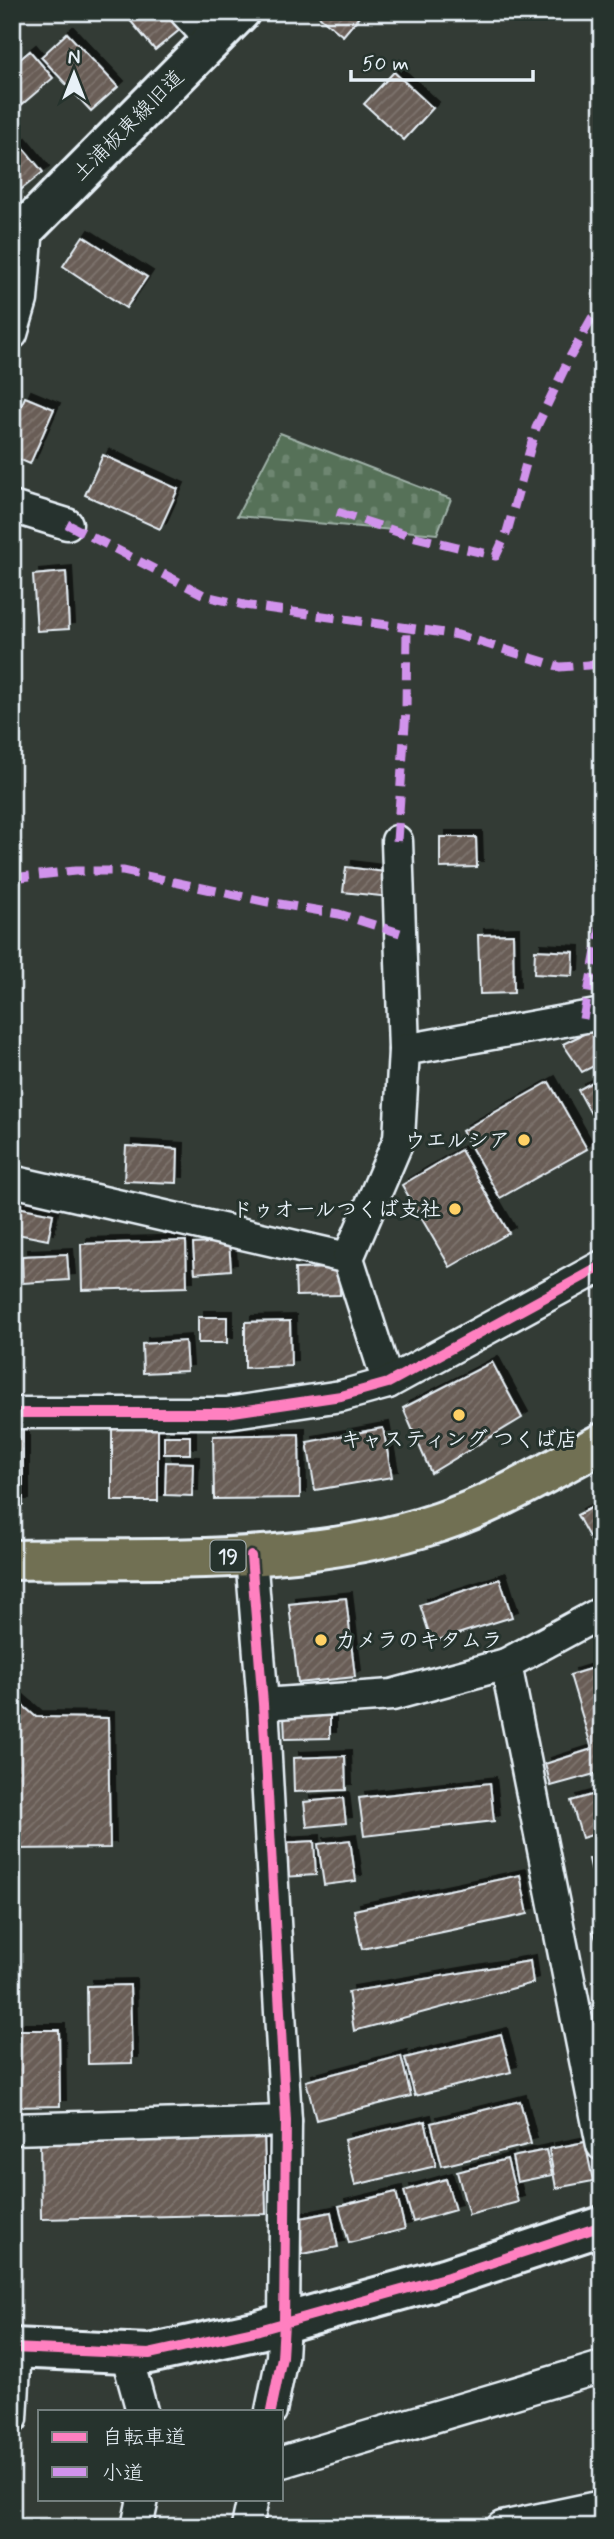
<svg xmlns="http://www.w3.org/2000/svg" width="614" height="2539" viewBox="0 0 614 2539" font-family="Mynerve,'Klee One',sans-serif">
<defs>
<pattern id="cemetery-stones" width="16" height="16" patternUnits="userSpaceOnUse" patternTransform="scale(1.75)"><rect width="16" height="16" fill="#567158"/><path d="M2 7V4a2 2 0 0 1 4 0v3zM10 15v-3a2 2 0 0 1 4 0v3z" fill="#6e8671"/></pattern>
<pattern id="building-hatch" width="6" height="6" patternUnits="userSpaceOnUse" patternTransform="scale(1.75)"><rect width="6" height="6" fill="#695d56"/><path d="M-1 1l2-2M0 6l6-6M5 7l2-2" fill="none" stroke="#7e756f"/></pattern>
<filter id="shadow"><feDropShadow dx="6" dy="-6" stdDeviation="0" flood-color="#0009"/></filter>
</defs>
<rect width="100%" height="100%" fill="#333b35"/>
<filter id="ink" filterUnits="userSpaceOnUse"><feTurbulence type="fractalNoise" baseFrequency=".0143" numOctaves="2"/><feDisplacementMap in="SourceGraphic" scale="14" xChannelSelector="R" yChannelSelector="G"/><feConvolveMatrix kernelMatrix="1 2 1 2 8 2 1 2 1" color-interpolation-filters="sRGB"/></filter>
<g filter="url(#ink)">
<polygon fill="url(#cemetery-stones)" stroke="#9fb1a8" stroke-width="2" points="280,433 451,499 437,534 237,516"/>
<g fill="url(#building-hatch)" stroke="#e8f1f8" stroke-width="2" filter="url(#shadow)">
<polygon points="123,12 169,12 182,28 155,50"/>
<polygon points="314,12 363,12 343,36"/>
<polygon points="67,33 118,87 91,111 41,57"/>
<polygon points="30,51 53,78 12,113 12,66"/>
<polygon points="394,72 433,108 404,140 364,104"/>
<polygon points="20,144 43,172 18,192 12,185 12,151"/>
<polygon points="83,236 147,277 126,308 63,266"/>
<polygon points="25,397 54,409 30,464 12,456 12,427"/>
<polygon points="103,455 178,489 160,529 85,495"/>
<polygon points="66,572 69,629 37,631 33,575"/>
<polygon points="440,837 476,837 477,867 440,868"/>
<polygon points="346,867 393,873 390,897 343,892"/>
<polygon points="513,934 514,993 480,994 478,935"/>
<polygon points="535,950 574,952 573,976 534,974"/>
<polygon points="596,1028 602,1042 602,1062 582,1072 563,1044"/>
<polygon points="602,1077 602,1108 591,1114 578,1090"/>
<polygon points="549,1082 587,1149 500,1198 462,1131"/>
<polygon points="126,1146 178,1149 177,1183 124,1181"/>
<polygon points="461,1150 509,1233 450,1267 402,1185"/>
<polygon points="12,1206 53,1214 48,1240 12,1233"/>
<polygon points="186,1241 187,1287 82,1290 81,1244"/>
<polygon points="229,1242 231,1270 195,1273 193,1244"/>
<polygon points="67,1254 69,1280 23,1283 22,1256"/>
<polygon points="339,1268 340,1295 296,1296 295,1269"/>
<rect x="198" y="1317" width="29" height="26"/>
<polygon points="290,1321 291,1366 245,1368 245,1322"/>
<polygon points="185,1341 187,1371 143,1373 142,1344"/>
<polygon points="492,1362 522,1418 431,1473 403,1408"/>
<rect x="112" y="1424" width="46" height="77"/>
<polygon points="383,1428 392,1477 315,1490 307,1442"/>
<rect x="12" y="1429" width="11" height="76"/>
<polygon points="299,1434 300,1498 214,1499 213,1436"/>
<rect x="164" y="1436" width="26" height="18"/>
<polygon points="166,1462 193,1463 192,1496 165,1495"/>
<polygon points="602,1502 602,1561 577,1515"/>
<polygon points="500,1579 512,1617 432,1642 420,1605"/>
<polygon points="346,1598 355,1677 298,1683 289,1604"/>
<polygon points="602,1665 602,1772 551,1786 545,1764 592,1749 570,1675"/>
<polygon points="12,1696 36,1717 108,1718 110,1848 12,1849"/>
<polygon points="284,1716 330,1716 330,1738 285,1739"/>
<polygon points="345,1756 346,1790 294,1792 293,1758"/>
<polygon points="490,1783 494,1821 364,1836 359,1798"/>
<polygon points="602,1792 602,1832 582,1838 571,1801"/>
<polygon points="343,1798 346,1823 307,1827 304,1802"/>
<polygon points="350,1840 356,1881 324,1885 318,1844"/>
<polygon points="314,1841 316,1875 282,1877 280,1843"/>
<polygon points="602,1856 602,1901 599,1902 589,1859"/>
<polygon points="520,1875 528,1914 362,1949 354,1910"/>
<polygon points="602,1928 602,1955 593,1931"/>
<polygon points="530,1961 533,1983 354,2031 348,1992"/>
<polygon points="130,1985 132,2063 88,2064 87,1986"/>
<polygon points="12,2030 59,2030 60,2106 12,2107"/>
<polygon points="501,2034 511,2072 415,2096 405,2058"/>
<polygon points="401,2056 411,2096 316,2120 306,2081"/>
<polygon points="520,2101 531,2144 442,2166 431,2123"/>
<polygon points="425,2121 436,2166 355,2185 344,2140"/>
<polygon points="264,2130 266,2214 41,2219 40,2135"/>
<polygon points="585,2142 593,2181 556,2188 549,2149"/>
<polygon points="546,2150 552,2175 517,2182 512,2157"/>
<polygon points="507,2159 518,2202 469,2215 457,2172"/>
<polygon points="446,2179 455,2210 413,2222 404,2191"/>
<polygon points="396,2192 405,2229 349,2243 339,2206"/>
<polygon points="331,2212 338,2247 303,2254 296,2219"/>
</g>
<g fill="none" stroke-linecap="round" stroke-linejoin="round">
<g stroke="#e8f1f8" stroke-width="35">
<g id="street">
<polyline points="185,12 213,42"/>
<polyline points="12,334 22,300 28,226"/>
<polyline points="12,507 67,524"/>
<polyline points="397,841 404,1050"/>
<polyline points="12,1181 348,1258"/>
<polyline points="388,1383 348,1258 399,1139 404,1050 602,1014"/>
<polyline points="12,1413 227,1413 341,1396 388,1383 602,1266"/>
<polyline points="251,1556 263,1704 286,2121 284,2323 282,2357 271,2411"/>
<polyline points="506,1664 602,2145"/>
<polyline points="263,1704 392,1695 506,1664 602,1612"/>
<polyline points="12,2129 286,2121"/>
<polyline points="126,2353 142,2411"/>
<polyline points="12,2419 16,2349"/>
<polyline points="282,2462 602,2367"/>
<polyline points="137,2527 143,2499"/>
<polyline points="247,2527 253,2499"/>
<polyline points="502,2527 602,2506"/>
</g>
</g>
<g stroke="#e8f1f8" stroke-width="44">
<g id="secondary">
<polyline points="12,233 28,226 240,12"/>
<polyline points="12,2348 149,2354 259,2330 448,2277 602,2226"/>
</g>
</g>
<g stroke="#e8f1f8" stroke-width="44">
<path id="primary" d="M12,1560C154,1557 303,1568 440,1522C497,1503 549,1471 602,1443"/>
</g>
<use href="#street" stroke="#26332d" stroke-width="30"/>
<use href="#secondary" stroke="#26332d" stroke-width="38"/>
<use href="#primary" stroke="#716f52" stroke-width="38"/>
<g stroke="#d193ec" stroke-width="9" stroke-dasharray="18 9" stroke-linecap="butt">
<polyline points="337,512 407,535 496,556 507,532 536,428 570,357 592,318 602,312"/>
<polyline points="67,524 206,596 244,605 458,635 560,667 602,664"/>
<polyline points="397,841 406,710 407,628"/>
<polyline points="12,878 75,871 123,871 268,902 339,914 400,933"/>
<polyline points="583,1019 602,920"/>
</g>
<g stroke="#26332d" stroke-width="15">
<g id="cycleway">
<polyline points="12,1413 227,1413 341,1396 388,1383 602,1266"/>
<polyline points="251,1556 263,1704 286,2121 284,2323 282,2357 271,2411"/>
<polyline points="12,2348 149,2354 259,2330 448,2277 602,2226"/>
</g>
</g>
<use href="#cycleway" stroke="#ff80c0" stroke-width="10"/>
</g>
</g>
<g fill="#ffd166" stroke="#26332d" stroke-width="2.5">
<circle cx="524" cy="1140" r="7"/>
<circle cx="455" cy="1209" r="7"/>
<circle cx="459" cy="1415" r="7"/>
<circle cx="321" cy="1640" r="7"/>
</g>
<g text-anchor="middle" stroke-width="6" stroke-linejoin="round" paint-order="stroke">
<rect fill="#26332d" stroke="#aeb8bb" stroke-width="2" x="210.5" y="1540.5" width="35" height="31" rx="5"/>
<g font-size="19" font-weight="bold" fill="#e8f1f8">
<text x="228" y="1563">19</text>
</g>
<g font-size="21" fill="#e8f1f8" stroke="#26332d">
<text transform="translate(128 125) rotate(-45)" y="7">土浦板東線旧道</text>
</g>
<g font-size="21" font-weight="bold" fill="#e8f1f8" stroke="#26332d" text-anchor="end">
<text x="510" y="1147">ウエルシア</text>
<text x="441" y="1216">ドゥオールつくば支社</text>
<text x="459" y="1446" text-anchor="middle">キャスティング つくば店</text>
<text x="335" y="1647" text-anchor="start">カメラのキタムラ</text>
</g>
</g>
<rect width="614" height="2539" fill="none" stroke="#26332d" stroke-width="42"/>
<rect x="21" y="21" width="572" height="2497" fill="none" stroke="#e8f1f8" stroke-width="2.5" filter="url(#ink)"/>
<rect x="38" y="2410" width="245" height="91" fill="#26332d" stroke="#747f7e" stroke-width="2"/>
<rect x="52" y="2432" width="35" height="10" fill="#ff80c0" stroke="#747f7e" stroke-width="2"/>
<text x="102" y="2444" font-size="21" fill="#e8f1f8">自転車道</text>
<rect x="52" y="2467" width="35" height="10" fill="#d193ec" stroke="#747f7e" stroke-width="2"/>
<text x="102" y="2480" font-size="21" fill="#e8f1f8">小道</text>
<g transform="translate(74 74)" stroke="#26332d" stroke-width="5" paint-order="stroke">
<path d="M0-5L12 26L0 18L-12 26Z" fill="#e8f1f8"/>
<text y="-10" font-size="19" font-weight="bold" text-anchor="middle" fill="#e8f1f8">N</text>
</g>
<path d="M351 70v10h182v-10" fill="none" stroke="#e8f1f8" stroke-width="3.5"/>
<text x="362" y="70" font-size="21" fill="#e8f1f8" stroke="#26332d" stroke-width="5" paint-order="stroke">50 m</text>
</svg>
